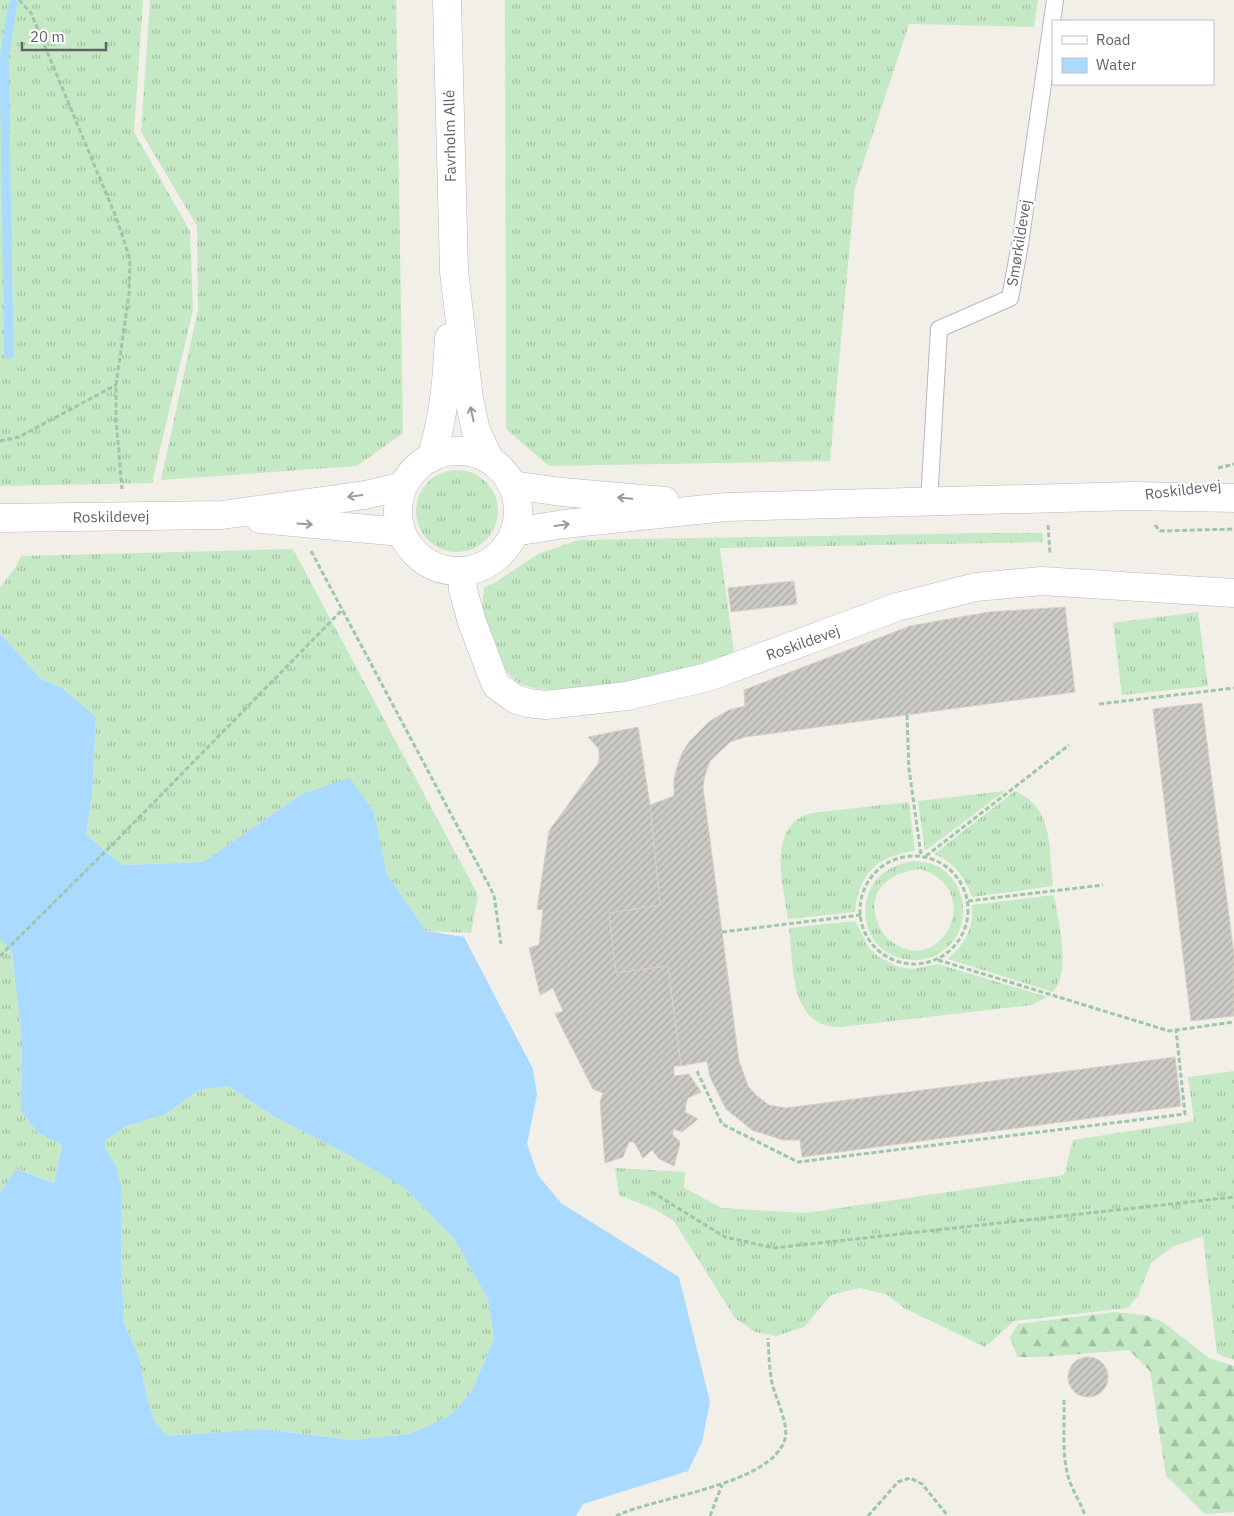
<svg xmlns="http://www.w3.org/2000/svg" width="1234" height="1516" viewBox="0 0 1234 1516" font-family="'IBM Plex Sans',sans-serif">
<defs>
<pattern id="grass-tufts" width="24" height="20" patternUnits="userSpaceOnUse" patternTransform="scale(1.25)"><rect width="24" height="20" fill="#c5e8c5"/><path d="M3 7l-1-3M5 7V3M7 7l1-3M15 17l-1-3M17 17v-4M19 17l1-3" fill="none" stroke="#a3c0a4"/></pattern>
<pattern id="forest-firs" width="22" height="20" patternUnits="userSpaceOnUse" patternTransform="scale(1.25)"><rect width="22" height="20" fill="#c5e8c5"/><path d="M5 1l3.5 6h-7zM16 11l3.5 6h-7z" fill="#a3c0a4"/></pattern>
<pattern id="building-hatch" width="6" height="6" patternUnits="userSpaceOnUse" patternTransform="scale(1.25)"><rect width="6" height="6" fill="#cccac5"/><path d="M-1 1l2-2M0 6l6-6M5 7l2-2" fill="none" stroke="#a9a8a4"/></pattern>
</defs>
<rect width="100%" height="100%" fill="#f1efe8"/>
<g fill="url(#grass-tufts)" fill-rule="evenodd">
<polygon points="0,0 143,0 134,132 190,231 193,310 152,483 0,486"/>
<polygon points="150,0 396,0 403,433 357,466 161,480 198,309 197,226 141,132"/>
<polygon points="505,0 1038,0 1034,27 909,24 855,188 830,461 549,466 506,429"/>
<circle cx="457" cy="511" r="41"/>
<path d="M989,533H1043V542L720,548L734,652C686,671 638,682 587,687C565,689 545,693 523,685C501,676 484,629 483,606C482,600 484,593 484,587L496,582L538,554L579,540Z"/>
<polygon points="293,549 478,895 471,933 426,931 387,874 374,812 302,794 203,862 122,865 86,834 92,795 96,717 61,687 41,679 0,633 0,588 15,568 21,556"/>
<polygon points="1198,612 1208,686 1122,695 1113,623"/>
<polygon points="1005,791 925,851 918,801"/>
<path d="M1015,791C1054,807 1049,850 1053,886L972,897C965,877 954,862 934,854Z"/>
<path d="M909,802L915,851C876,856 859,874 855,912L788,919C784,885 765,825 812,813Z"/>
<path d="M914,861C923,862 931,863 939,867C964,881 971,918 954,940C945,952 930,960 915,960C853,960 845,870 914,861ZM920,869C985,889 944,971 899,946C890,941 884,937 880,928C863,894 887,872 920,869Z"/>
<path d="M1054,895C1058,923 1072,969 1053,992L948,959C965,943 974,929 972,905Z"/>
<path d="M855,921L869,948L879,957L898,967L913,969L938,964L1047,997L1032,1005L841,1027C789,1028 794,967 789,928Z"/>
<polygon points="0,939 12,952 22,1041 21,1112 38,1133 62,1144 54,1183 17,1169 0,1193"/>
<polygon points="1234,1071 1234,1360 1217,1354 1203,1236 1172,1247 1151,1263 1138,1296 1128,1308 1014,1321 985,1347 904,1308 886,1294 859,1288 831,1295 804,1327 776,1336 755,1332 735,1318 674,1221 656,1210 619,1195 615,1168 685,1172 684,1188 722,1208 806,1213 1064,1175 1073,1140 1194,1121 1188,1077"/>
<polygon points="228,1086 276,1118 345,1153 405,1188 454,1239 488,1299 494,1338 472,1391 450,1416 409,1434 353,1440 263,1429 167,1436 155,1422 146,1393 139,1357 124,1323 121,1260 105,1148 106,1140 127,1126 166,1114 199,1090"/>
</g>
<polygon fill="url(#forest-firs)" points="1115,1312 1145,1315 1163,1322 1209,1358 1234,1366 1234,1512 1205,1514 1166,1476 1150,1371 1129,1350 1042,1357 1017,1357 1010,1337 1018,1324"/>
<path fill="#aadaff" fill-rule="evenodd" d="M0,633L41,679L61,687L96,717L92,795L86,834L122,865L203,862L302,794L350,778L374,812L387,874L426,931L464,937L533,1069L537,1095L527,1144L538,1175L561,1203L679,1277L710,1402L702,1442L688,1471L583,1504L576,1516H0V1193L16,1169L54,1183L62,1145L38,1133L21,1112L22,1041L12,952L0,939ZM228,1086L276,1118L345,1153L405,1188L454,1239L488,1299L494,1338L472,1391L450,1416L409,1434L353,1440L263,1429L167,1436L155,1422L146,1393L139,1357L124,1323L121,1260V1187L116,1166L105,1148L106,1140L127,1126L166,1114L199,1090Z"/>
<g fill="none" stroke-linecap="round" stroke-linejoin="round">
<polyline stroke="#aadaff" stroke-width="9" points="9,355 4,59 13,4"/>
</g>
<g fill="url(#building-hatch)" stroke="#d6d1c6">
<polygon points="794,581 797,604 731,612 728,588"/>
<polygon points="1065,607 1075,692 745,737 730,742 710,761 705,775 703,787 739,1061 748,1086 757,1096 769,1105 786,1108 1175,1057 1181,1106 802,1157 800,1140 783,1140 752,1130 726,1109 710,1077 707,1061 681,1066 668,966 616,973 609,913 660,905 650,805 674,796 674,779 677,767 682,753 689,742 710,721 729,710 745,706 744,690 910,626 989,612"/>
<polygon points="1202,703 1234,955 1234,1016 1191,1021 1153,709"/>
<polygon points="638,727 650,805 660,905 609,913 616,973 668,966 681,1066 674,1066 674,1076 689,1074 701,1092 688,1098 686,1104 685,1112 698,1119 682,1132 673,1129 673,1136 679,1140 680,1144 674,1166 659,1159 652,1150 643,1158 634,1142 629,1142 623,1157 605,1163 600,1102 603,1093 593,1089 555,1014 563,1011 553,988 540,995 529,948 539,945 543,910 537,909 549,831 599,762 599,749 588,737"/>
<circle cx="1088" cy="1377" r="20"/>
</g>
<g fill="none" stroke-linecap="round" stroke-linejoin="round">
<g stroke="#b5b8bc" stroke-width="18">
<polyline id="service" points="929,502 939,329 1010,298 1020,244 1055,0"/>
</g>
<g stroke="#b5b8bc" stroke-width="29">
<g id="minor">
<polyline points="447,0 454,271 469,399 476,431 490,460"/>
<path d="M431,458C444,418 447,379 449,338"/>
<polyline points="462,572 463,590 472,622 496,685 515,699 528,703 546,705 627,696 708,677 897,607 976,587 1042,581 1234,593"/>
</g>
</g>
<g stroke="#b5b8bc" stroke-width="29">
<g id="tertiary">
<circle cx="458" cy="511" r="60"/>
<polyline points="512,485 562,492 665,501"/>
<polyline points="0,518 222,515 365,495 403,486"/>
<polyline points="260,519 401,532"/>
<polyline points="514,532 564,524 726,507 1133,496 1234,498"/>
</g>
</g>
<g stroke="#9cc7a9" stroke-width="3" stroke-dasharray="5 2.5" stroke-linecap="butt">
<polyline points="19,0 31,13 116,217 130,259 129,294 116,385 116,419 122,489"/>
<polyline points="0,441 19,437 116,385"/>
<polyline points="1218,468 1234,464"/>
<polyline points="1048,525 1050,554"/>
<polyline points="1155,525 1160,531 1234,529"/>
<polyline points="311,551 494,895 501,944"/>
<polyline points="1099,704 1234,688"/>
<polyline points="907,715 909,769 921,855"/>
<circle cx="914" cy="910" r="54"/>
<polyline points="926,856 1069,745"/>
<polyline points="968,901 1103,885"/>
<polyline points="722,932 861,915"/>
<polyline points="0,956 118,839 343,609"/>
<polyline points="938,960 1169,1031 1234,1022"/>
<polyline points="697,1071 722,1124 798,1162 1185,1114 1176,1030"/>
<polyline points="652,1192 725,1237 774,1248 1234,1197"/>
<path d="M1064,1400C1065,1425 1061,1455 1069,1479C1073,1492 1081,1503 1085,1516"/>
<path d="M616,1516C654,1497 772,1485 785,1439C789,1426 777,1400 773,1387C769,1372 769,1354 768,1338"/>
<polyline points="710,1516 722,1485"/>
<polyline points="868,1516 898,1482 910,1478 922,1484 948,1516"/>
</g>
<use href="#service" stroke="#fff" stroke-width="16"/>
<use href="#minor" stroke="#fff" stroke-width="28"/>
<use href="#tertiary" stroke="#fff" stroke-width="28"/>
</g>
<defs><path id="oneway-shaft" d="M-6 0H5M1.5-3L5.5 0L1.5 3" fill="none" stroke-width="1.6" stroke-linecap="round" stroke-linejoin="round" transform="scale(1.25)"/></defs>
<g stroke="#979a9d">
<use href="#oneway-shaft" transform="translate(472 414) rotate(-102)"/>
<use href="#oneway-shaft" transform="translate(355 496) rotate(172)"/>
<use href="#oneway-shaft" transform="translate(625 498) rotate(-175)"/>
<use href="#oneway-shaft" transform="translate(305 524) rotate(4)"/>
<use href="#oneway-shaft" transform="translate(562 525) rotate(-8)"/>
</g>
<g text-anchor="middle" stroke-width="4" stroke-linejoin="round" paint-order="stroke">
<g font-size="15" fill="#5f6368" stroke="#fff">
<text transform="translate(450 136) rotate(-91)" y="5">Favrholm Allé</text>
<text transform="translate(1019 243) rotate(-81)" y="5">Smørkildevej</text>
<text transform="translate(1183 490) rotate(-7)" y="5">Roskildevej</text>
<text transform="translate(111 517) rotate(-1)" y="5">Roskildevej</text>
<text transform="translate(803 643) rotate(-20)" y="5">Roskildevej</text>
</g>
</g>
<rect x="1052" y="20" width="162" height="65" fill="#ffffff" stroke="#bfc1c3"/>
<rect x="1062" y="36" width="25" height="8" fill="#ffffff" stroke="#bfc1c3"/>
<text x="1096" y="45" font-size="15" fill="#5f6368">Road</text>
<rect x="1062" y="58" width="25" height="15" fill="#aadaff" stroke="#bfc1c3"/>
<text x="1096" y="70" font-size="15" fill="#5f6368">Water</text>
<path d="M22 42v8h84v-8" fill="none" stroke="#5f6368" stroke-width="2.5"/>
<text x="30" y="42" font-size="15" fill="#5f6368" stroke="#ffffff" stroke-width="4" paint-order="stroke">20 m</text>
</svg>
